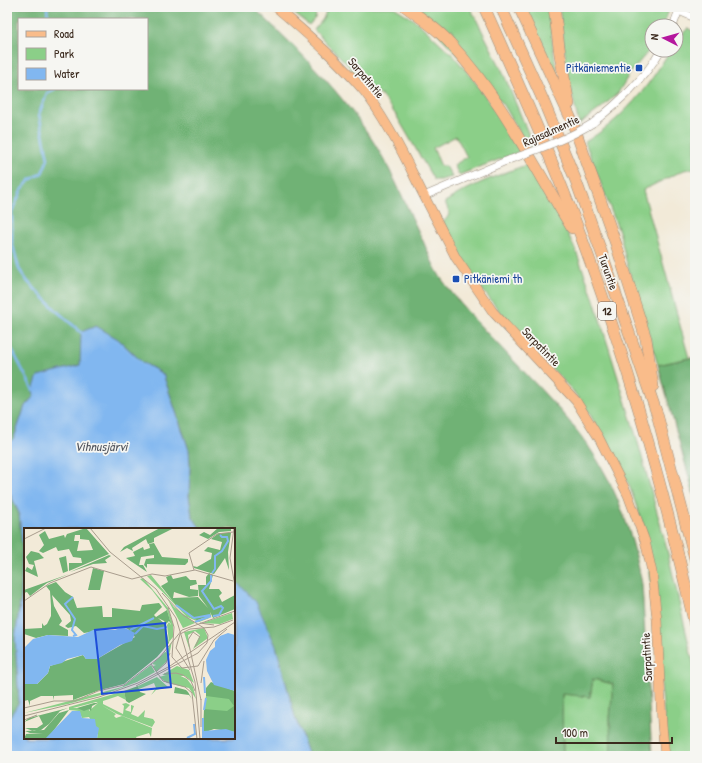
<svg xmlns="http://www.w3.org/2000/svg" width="702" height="763" viewBox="0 0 702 763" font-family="'Patrick Hand',sans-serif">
<rect width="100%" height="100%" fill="#f6f6f2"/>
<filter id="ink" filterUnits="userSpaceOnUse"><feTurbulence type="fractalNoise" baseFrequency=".025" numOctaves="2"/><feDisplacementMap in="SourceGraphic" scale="8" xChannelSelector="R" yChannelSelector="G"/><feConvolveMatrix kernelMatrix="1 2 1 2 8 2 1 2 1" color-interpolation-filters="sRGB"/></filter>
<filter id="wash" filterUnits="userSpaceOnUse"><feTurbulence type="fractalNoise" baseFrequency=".012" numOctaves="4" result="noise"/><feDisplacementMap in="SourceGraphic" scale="16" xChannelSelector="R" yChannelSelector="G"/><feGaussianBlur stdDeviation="0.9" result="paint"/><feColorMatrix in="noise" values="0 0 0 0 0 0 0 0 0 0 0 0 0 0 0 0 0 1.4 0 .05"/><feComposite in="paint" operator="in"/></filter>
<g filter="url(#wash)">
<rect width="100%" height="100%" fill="#f2ead8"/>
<g fill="#8bcf88" stroke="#637c53">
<polygon points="286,7 314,7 316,17 309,25"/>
<polygon points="328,7 394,7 416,21 453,55 473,79 496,111 521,151 459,175 454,165 467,157 456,136 433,148 441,166 446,166 452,177 440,180 434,180 396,115 382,96 371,89 314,30 323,19"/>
<polygon points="413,7 470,7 502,70 533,145 528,147 504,105"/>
<polygon points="523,7 548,7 555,61 562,93"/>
<polygon points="559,7 670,7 663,26 652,26 652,47 630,73 618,93 600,109 579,124 568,77"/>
<path d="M688,28L695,33V168L684,170L643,190L689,358L658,365L626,260L620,234L585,142C622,120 649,87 670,50H676V41Z"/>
<path d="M529,164L561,219L576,251L594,300L637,439L666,545L695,671V756H668L646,533L629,485L588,411L573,391L509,323L481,288L462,259L443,222C452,214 449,212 445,202C473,184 498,175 529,164Z"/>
<polygon points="593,679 613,684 610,719 611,751 609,756 563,756 562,693 590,697"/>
</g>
<g fill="#70b274" stroke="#566e49" fill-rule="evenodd">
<path d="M7,7H253C303,54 353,103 386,163C400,189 411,217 424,243C429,255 434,267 441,278C461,307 487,333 511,358C542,391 575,423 598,461C621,499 634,541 642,584L652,756H309L295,717L276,646L234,579V529H201L192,516L189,496L190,465L189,450L163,374L142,362L118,339L80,365L38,377L34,396L25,406L14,438L7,445ZM19,19H147V89H19ZM593,679L613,684L610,719L611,751L609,756L563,755L562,694L590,697Z"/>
<polygon points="695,357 695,499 658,365"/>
<polygon points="7,487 19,513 22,548 21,597 15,638 19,702 9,718 7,728"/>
</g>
<polygon fill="#81b7f0" stroke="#5e7087" points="96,326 118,339 142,362 163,374 189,450 190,465 189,496 192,516 201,529 25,529 25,738 234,738 234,579 256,602 276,646 295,717 309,756 7,756 7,728 9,718 19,702 15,638 21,597 22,548 19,513 7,487 7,445 14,438 25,406 34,396 33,390 38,376 80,365 81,332"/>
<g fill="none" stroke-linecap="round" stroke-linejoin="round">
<g stroke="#81b7f0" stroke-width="2.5">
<polyline points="47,7 48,19"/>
<polyline points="55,89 47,93 39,114 48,159 42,173 30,180 22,189 12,212 12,242 19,269 28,282 58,312 83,334"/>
<polyline points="7,340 33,390"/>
</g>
</g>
</g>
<g filter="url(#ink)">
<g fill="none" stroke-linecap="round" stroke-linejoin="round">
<g stroke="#968a7b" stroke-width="8">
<g id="minor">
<polyline points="679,11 695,18"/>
<polyline points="673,26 680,7"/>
<path d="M593,123C619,102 644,80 661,50"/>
<polyline points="424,196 506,161"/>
</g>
</g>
<g stroke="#968a7b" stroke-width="10">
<path id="major" d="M276,7C307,34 338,60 364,91C385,118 401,149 416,180C429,206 443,232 456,258L493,312L576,401L599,438L628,495L645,541L652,572L657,620L662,725L665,756"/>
</g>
<g stroke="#968a7b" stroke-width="12">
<g id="highway">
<path d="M406,7C421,18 438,29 450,43C501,98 533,165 572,228"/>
<path d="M484,7C520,87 556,167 586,250C631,372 666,499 695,626"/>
<polyline points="501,7 543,100 576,181 606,265 657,414 695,559"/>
<polyline points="519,7 572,121 616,244 646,339 653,386"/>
<polyline points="554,7 560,55 569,104"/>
</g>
</g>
<use href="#minor" stroke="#fff" stroke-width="7"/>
<use href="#major" stroke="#f9bc8a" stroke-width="9"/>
<use href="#highway" stroke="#f9bc8a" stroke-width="11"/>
<g stroke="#968a7b" stroke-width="8" stroke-linecap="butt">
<path id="minor-bridge" d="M506,161C536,150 566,140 593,123"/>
</g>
<use href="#minor-bridge" stroke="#fff" stroke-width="7"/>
</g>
</g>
<g fill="#1a4fb4" stroke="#f6f6f2" stroke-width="1.5">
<rect x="635" y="64" width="8" height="8" rx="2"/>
<rect x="452" y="275" width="8" height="8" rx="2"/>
</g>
<g text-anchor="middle" stroke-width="3.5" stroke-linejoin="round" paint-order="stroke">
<rect fill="#f6f6f2" stroke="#73675e" stroke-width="1" x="598" y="302" width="18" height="18" rx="3"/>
<g font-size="11" font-weight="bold" fill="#3b2a1e">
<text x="607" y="315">12</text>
</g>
<g font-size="12" fill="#164399" stroke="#f6f6f2" text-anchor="end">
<text x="631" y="72">Pitkäniementie</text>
<text x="464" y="283" text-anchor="start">Pitkäniemi th</text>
</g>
<g font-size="12" fill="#3b2a1e" stroke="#f6f6f2">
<text transform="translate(366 78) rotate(50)" y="4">Sarpatintie</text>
<text transform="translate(551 131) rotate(-24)" y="4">Rajasalmentie</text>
<text transform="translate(608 272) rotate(71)" y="4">Turuntie</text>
<text transform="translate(541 347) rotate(46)" y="4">Sarpatintie</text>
<text transform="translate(647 657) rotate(-93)" y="4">Sarpatintie</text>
</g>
<g font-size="13" font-style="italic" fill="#50545d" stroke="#f6f6f2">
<text x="101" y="451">Vihnusjärvi</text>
</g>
</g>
<g transform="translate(24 528)">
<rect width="211" height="211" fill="#f2ead8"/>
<path d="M127,47L145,69L166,88L170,90L187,87L173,92L188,89L175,94L163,89L123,48ZM119,50L144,80L149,96V109L145,114L143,97L145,94L147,97L143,82L128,62L116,51ZM152,53H164V61H152ZM143,70L150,79L171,95L159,100ZM208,85L209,91L196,96L178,95ZM180,100L184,110L169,121L176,107L171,103L164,107L166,123L160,104ZM148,113L145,128L143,133L132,144L129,138L132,137L128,136L141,124L145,125L142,124ZM127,137L131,144L113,154L81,166L44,176L0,185L98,159ZM153,138L165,142L170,155L161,148L138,147ZM150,145L163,151L169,159L172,171L165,160L143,155L135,149ZM133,149L144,159L132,162L127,167L132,160L130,155L115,161L114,158ZM100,163L102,172L94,168L79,173V176L99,186L100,178L98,176L102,175L106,177L101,182L107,184V177L110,178L107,186L114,189L121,182L120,189L129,191L131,194L128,199L93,186L72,174L49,180H65V183L74,175L92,186L90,188L92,190L98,188L128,200L127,209L125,205L112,209L113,211H73L74,204L65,189L58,190L55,183L45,182V179ZM211,164V204L180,181L182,168Z" fill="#8bcf88"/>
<path d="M62,0L85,26L45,43V35H58L57,30L49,29L45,21L34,23L32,19L19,25L15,23L20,17L15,7L21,3L25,11L40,7L41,10L43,6ZM51,7H56V11L65,12L69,22L53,23L55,13H50ZM136,0H150L130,10V14L124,16L122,11L108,20L109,23L103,20L96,24L100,19ZM194,0H207V3L195,4L184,11L175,7L180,4L186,7ZM195,5H207L204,24L205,42L201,30L190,46L170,40L169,38L173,39L187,31L188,25L180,23L184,19L196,22L198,14L187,11ZM130,15L138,29L164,31V34L161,37L123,36V40L120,37L122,31L130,30V27L117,29L115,37H119L123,44L102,30L111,28L109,24L119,19L120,22L126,20L125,16ZM7,23L15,25L20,30L10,33L14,49L1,43L3,39L8,42L10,37L5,36L2,29ZM85,27L87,28L81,32L83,35L69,36L46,44ZM42,28L44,43L39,45L35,30ZM69,40L80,43L76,62H64ZM185,45L189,47L185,61H195L198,65L195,68L198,74L211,67V81L189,90L186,84L187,88L173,92L152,77L137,58L144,54L142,49L147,47L149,51L162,48L166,52H172L173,56L166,58V61L174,62V68L165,69L150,64L149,70L174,69L184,80L175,68L174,57H182V49ZM45,46L23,55L6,68L3,64L0,65V62ZM32,54L41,64L49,69L53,80L78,78L79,89H88V80L116,83L118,77L135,75L138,79L130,87L132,89L143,82L147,96L145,93L142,96L140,93L134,90L141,96L145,115L133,129L100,156L76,162L49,172V167L30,168V172L29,168H17L6,173V178L4,172L0,173V156H13L24,145L26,138L59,127L62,131H73L111,109L104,101L98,99L60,105L52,98L44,100L41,98L47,93L46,87L28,67L30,78L38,93L35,97L44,102V108L24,107L12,110L0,106V101L18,100V95L20,98L23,96L27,88V78L26,63L22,58ZM187,154L211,163V204L190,201L179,205L180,181L203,183L210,178L205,171L182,168V160ZM114,158L116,164L122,166L105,175L102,173L100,163ZM151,159L162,162L164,164L168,171L165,167L150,165ZM70,175H74L68,178L67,183L65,181L60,183L53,180ZM44,180L36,183L25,196L17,202L9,203L1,200H13L19,196L15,188L0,194L5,190ZM45,182L24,210L0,211L2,206L19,205H6L1,203L20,202L35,185Z" fill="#70b274" fill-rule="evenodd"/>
<path d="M99,99L111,105L108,113L96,117L73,131H62L59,127L43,131L38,135L26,138L24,145L13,156H0V120L9,111L24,107L54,109L69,102H91ZM204,105L211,107V163L190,157L183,143L182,132L186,123L191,119V114L196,108ZM48,183H56L58,190L71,191L72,198L75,200L73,211H21ZM202,201L211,204V211H179L180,203Z" fill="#81b7f0"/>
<path fill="none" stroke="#81b7f0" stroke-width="2" d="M188,45L191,41V28L198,23L204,13L203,9H198L196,7M187,47V53L178,63L190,81L197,78L199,80L195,87L189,88M152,77L170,90L186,87M171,94L187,88M106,102L130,90M111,106L119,98L133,101L143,99M49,108L52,107L48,102L51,91L41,76L49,69M180,149L181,165M180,182L182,170M163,210L171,206L170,196M179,211V190"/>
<path fill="none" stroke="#a99d8e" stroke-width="1" d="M66,0L86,24L132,61L152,90L171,154L176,211M210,0L206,30L211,58M0,11L22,0M170,42L165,25L193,6L209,4M0,73L26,55L67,39L108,51L128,46L141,48L171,42L209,53M144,79L150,99L148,129L158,140L174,138L190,112L203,101M176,95L190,97M171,119L176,109L169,104L164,112L177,172M127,136L139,153L161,159L168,165L173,211M166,142L152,120L156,106L166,101L190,99L209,92M133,143L142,135L146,125M140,146L152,145L159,147L167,153L171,163M177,155L180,133M112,158L174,125L183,115L184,107L180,100L159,87L138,65M0,180L30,173H51L74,163L100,157L136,129L158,102L211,83M0,188L75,169L114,155L146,138L211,94M0,192L13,187M177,199V171"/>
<path fill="#1d4ed8" fill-opacity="0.15" stroke="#1d4ed8" stroke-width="2" d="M141,95L147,159L78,166L71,102Z"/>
<rect width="211" height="211" fill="none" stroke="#3b2a1e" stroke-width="2"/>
</g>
<rect width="702" height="763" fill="none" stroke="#f6f6f2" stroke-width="24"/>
<rect x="18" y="18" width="130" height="72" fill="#f6f6f2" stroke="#aba49d"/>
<rect x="26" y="31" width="20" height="6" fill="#f9bc8a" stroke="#aba49d"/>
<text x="54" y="38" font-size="12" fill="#3b2a1e">Road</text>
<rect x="26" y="48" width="20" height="12" fill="#8bcf88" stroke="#aba49d"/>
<text x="54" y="58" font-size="12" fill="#3b2a1e">Park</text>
<rect x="26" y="68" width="20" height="12" fill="#81b7f0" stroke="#aba49d"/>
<text x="54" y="78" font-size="12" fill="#3b2a1e">Water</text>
<g transform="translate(664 38) rotate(276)"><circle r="19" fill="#f6f6f2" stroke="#aba49d"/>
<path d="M0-3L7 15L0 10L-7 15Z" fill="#b5179e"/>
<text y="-6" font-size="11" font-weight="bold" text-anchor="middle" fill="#3b2a1e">N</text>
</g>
<path d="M556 737v6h116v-6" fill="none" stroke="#3b2a1e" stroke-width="2"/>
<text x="562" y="737" font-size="12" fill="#3b2a1e" stroke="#f6f6f2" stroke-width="3" paint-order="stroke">100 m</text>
</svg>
